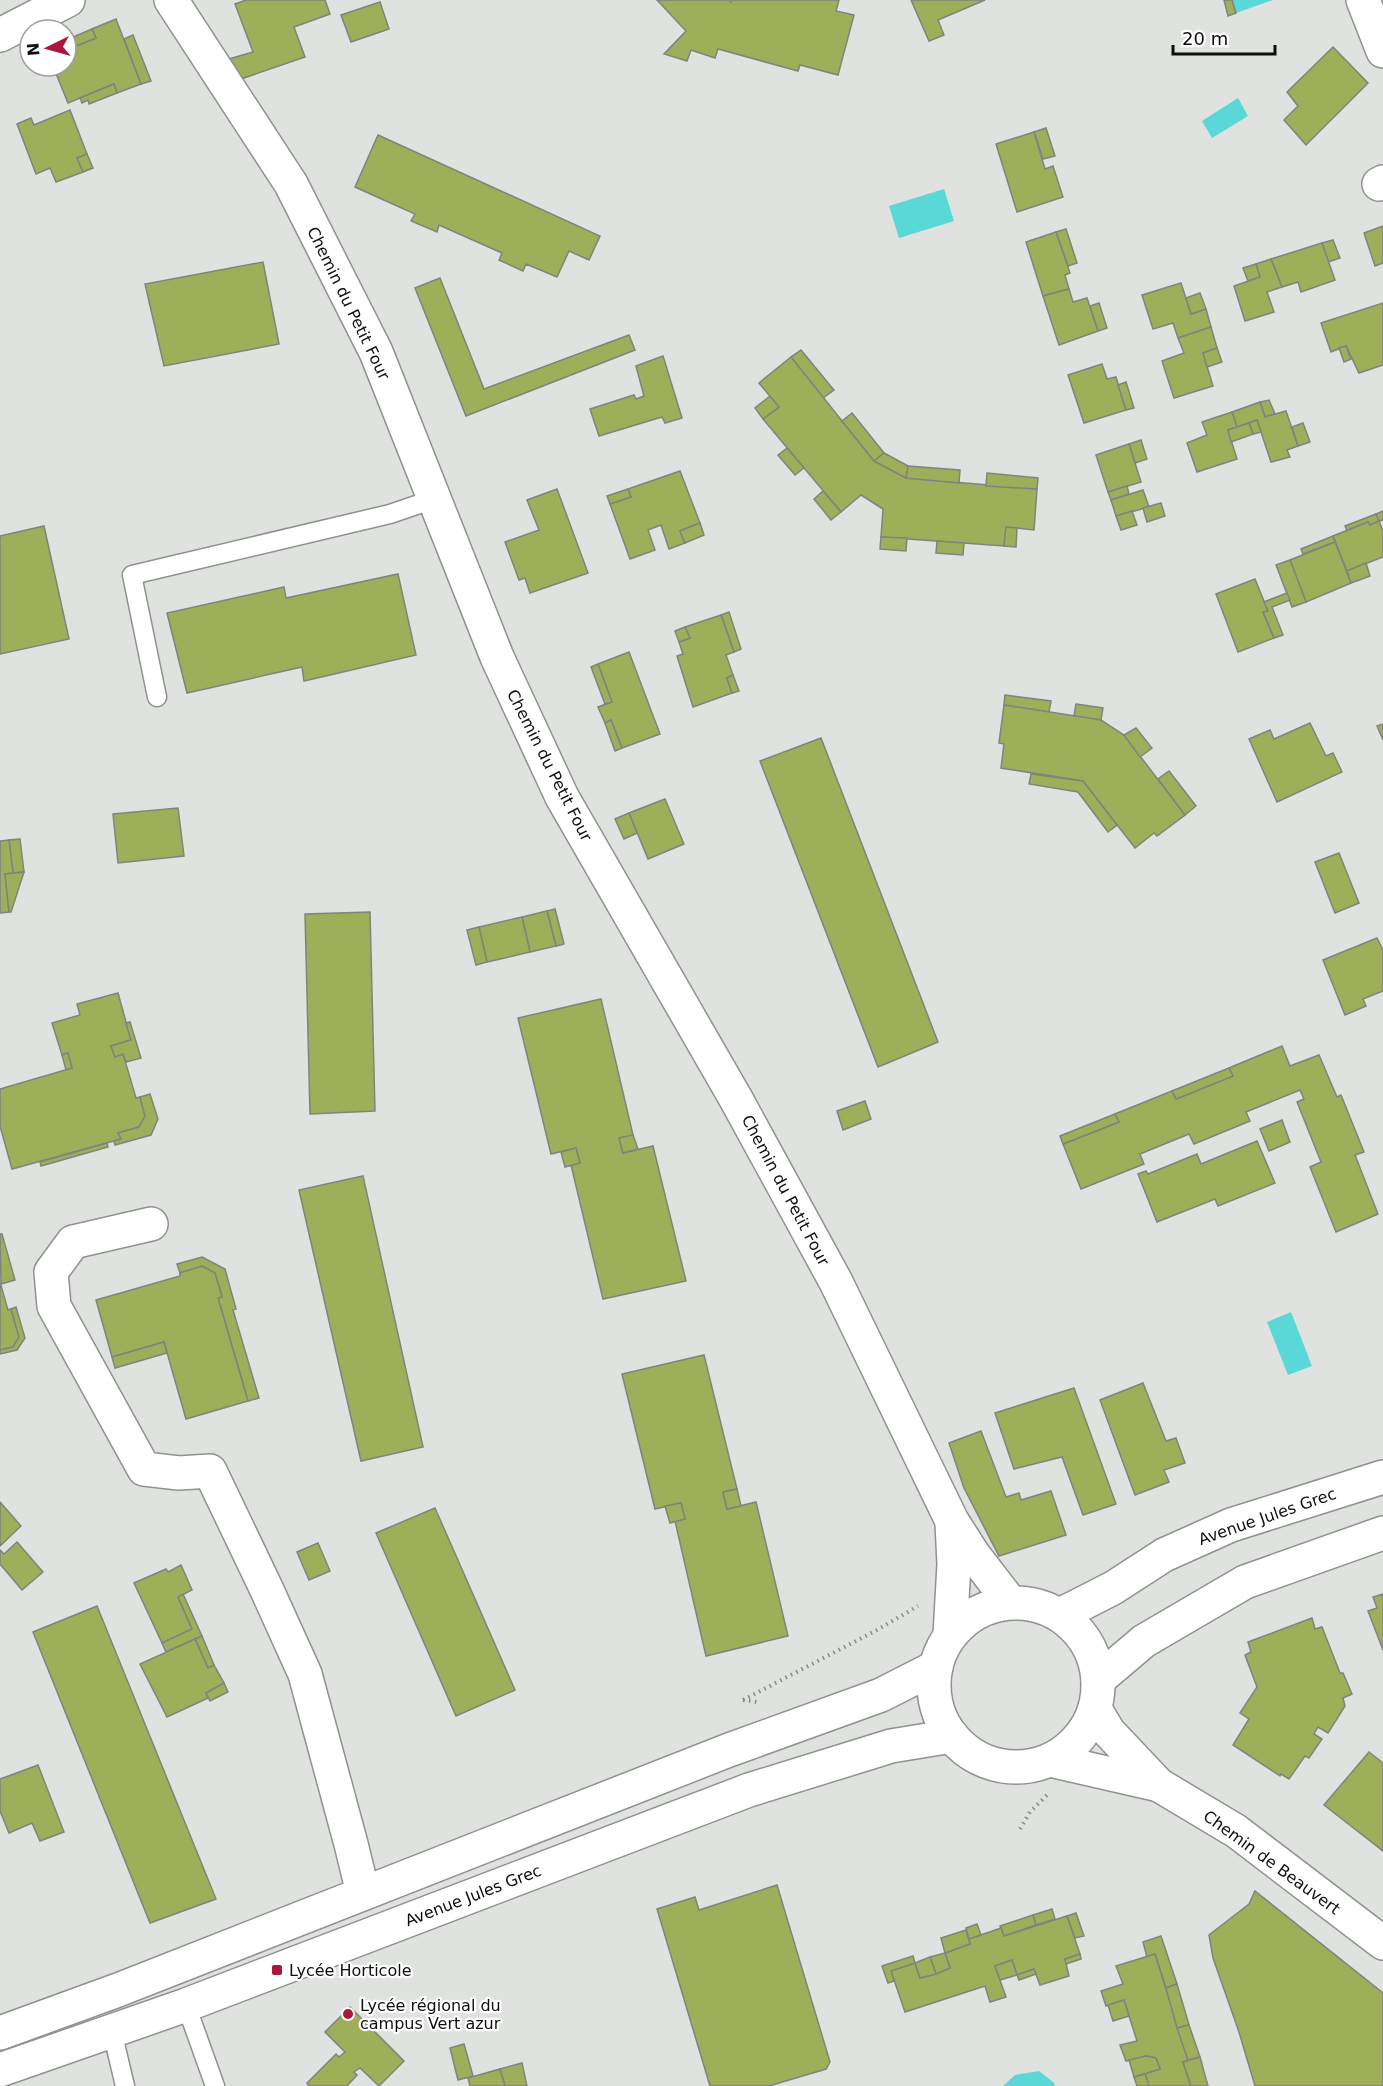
<svg xmlns="http://www.w3.org/2000/svg" width="1383" height="2086" viewBox="0 0 1383 2086" font-family="'DejaVu Sans',sans-serif">
<rect width="100%" height="100%" fill="#dfe2de"/>
<g fill="#5ad8d7">
<polygon points="1232,0 1273,0 1236,13"/>
<polygon points="1238,98 1248,116 1212,138 1202,121"/>
<polygon points="944,189 954,221 899,238 889,206"/>
<polygon points="1291,1312 1312,1366 1288,1375 1267,1322"/>
<polygon points="1039,2071 1054,2083 1055,2086 1003,2086 1015,2075"/>
</g>
<g fill="#9fae59" stroke="#82837f" stroke-width="1.5">
<polygon points="246,0 325,0 330,14 294,27 305,57 241,79 229,59 253,52 235,4"/>
<polygon points="657,0 729,0 731,2 732,0 839,0 836,11 854,15 838,75 800,65 798,71 718,49 715,58 691,50 687,61 664,54 686,31"/>
<polygon points="911,0 985,0 938,20 944,35 929,41"/>
<polygon points="1224,0 1232,0 1236,13 1228,16"/>
<polygon points="380,2 389,29 351,42 341,15"/>
<polygon points="116,19 141,84 117,93 114,84 68,103 53,66 66,66 66,50 96,38 92,29"/>
<polygon points="92,29 96,38 66,50 66,40"/>
<polygon points="133,35 151,81 141,84 124,39"/>
<polygon points="1333,47 1368,83 1306,145 1284,120 1298,106 1287,92"/>
<polygon points="114,84 117,93 89,104 88,100 82,103 80,98"/>
<polygon points="70,110 87,154 77,158 83,172 56,182 50,168 36,174 17,124 31,118 34,125"/>
<polygon points="1046,128 1055,156 1043,159 1034,132"/>
<polygon points="1034,132 1045,169 1053,166 1063,197 1017,212 996,144"/>
<polygon points="378,135 600,236 589,260 569,251 557,277 526,264 523,271 499,260 502,253 439,225 437,232 411,221 415,214 355,187"/>
<polygon points="87,154 93,168 83,172 77,158"/>
<polygon points="1383,226 1383,263 1375,266 1364,233"/>
<polygon points="1066,229 1077,263 1068,266 1056,232"/>
<polygon points="1056,232 1070,273 1065,275 1069,289 1043,296 1026,242"/>
<polygon points="1333,240 1340,258 1328,262 1322,243"/>
<polygon points="1322,243 1335,280 1301,292 1298,282 1282,287 1271,259"/>
<polygon points="1271,259 1282,287 1267,292 1274,312 1245,321 1234,286 1260,277 1256,264"/>
<polygon points="263,262 279,344 164,366 145,284"/>
<polygon points="1256,264 1260,277 1248,281 1243,268"/>
<polygon points="440,278 484,389 629,335 635,350 466,416 415,288"/>
<polygon points="1181,283 1191,314 1206,309 1211,327 1178,338 1173,323 1153,329 1142,295"/>
<polygon points="1069,289 1073,302 1087,298 1098,331 1059,345 1043,296"/>
<polygon points="1200,293 1206,309 1191,314 1186,298"/>
<polygon points="1099,303 1107,328 1098,331 1090,306"/>
<polygon points="1383,303 1383,365 1359,373 1346,346 1331,352 1321,323"/>
<polygon points="1211,327 1217,348 1203,353 1213,386 1174,398 1162,361 1184,353 1178,338"/>
<polygon points="1346,346 1351,359 1344,362 1339,348"/>
<polygon points="1217,348 1222,362 1207,367 1203,353"/>
<polygon points="801,350 834,390 823,398 791,357"/>
<polygon points="663,356 682,418 665,423 662,417 599,436 590,409 634,395 636,399 644,396 636,366"/>
<polygon points="791,357 874,461 906,478 1037,489 1034,530 1006,527 1004,546 881,537 883,509 861,495 841,512 763,419 779,407 759,383"/>
<polygon points="1102,364 1107,379 1116,377 1126,410 1084,423 1068,375"/>
<polygon points="1126,382 1134,408 1126,410 1118,385"/>
<polygon points="770,396 779,407 763,419 755,408"/>
<polygon points="1269,400 1275,414 1265,417 1260,402"/>
<polygon points="1260,402 1265,417 1286,411 1298,446 1287,450 1290,457 1271,462 1257,420 1237,427 1232,412"/>
<polygon points="1232,412 1237,427 1228,430 1237,459 1197,472 1187,443 1207,435 1202,422"/>
<polygon points="852,413 884,453 874,461 842,421"/>
<polygon points="1257,420 1261,432 1253,434 1249,423"/>
<polygon points="1249,423 1253,434 1231,442 1228,430"/>
<polygon points="1303,423 1310,442 1298,446 1292,427"/>
<polygon points="1141,440 1147,459 1135,463 1129,444"/>
<polygon points="1129,444 1141,482 1108,492 1096,455"/>
<polygon points="787,448 804,468 795,475 778,455"/>
<polygon points="884,453 908,466 906,478 874,461"/>
<polygon points="908,466 960,470 959,483 906,478"/>
<polygon points="680,471 700,523 680,531 685,543 669,549 661,525 648,530 655,550 630,559 610,504 631,497 628,489"/>
<polygon points="987,473 1038,478 1037,489 986,486"/>
<polygon points="1127,486 1129,494 1111,500 1108,492"/>
<polygon points="557,489 588,573 530,593 525,578 519,580 505,542 539,530 527,500"/>
<polygon points="628,489 631,497 610,504 607,496"/>
<polygon points="1143,490 1149,507 1116,516 1111,500"/>
<polygon points="823,491 841,512 831,520 814,499"/>
<polygon points="1161,503 1165,516 1147,522 1143,508"/>
<polygon points="1132,511 1137,525 1121,530 1116,516"/>
<polygon points="1383,511 1383,520 1379,521 1376,514"/>
<polygon points="1376,514 1379,521 1370,525 1368,522 1347,531 1345,526"/>
<polygon points="1379,521 1383,531 1383,557 1347,571 1333,536 1368,522 1370,525"/>
<polygon points="700,523 704,535 685,543 680,531"/>
<polygon points="44,526 69,639 0,654 0,536"/>
<polygon points="1006,527 1017,528 1016,547 1004,546"/>
<polygon points="1333,536 1335,542 1303,554 1301,549"/>
<polygon points="881,537 907,538 906,551 880,549"/>
<polygon points="937,541 964,543 963,555 936,553"/>
<polygon points="1335,542 1351,583 1306,602 1290,560"/>
<polygon points="1290,560 1306,602 1292,607 1276,565"/>
<polygon points="1366,563 1370,576 1351,583 1347,571"/>
<polygon points="398,574 416,655 304,681 302,667 187,693 167,613 284,587 286,598"/>
<polygon points="1255,579 1268,611 1263,612 1274,638 1238,652 1216,594"/>
<polygon points="1287,593 1290,600 1272,607 1283,635 1274,638 1263,612 1268,611 1264,602"/>
<polygon points="729,612 741,649 734,652 721,615"/>
<polygon points="721,615 734,652 726,655 733,675 727,678 732,693 693,707 677,656 683,654 679,642 690,638 685,627"/>
<polygon points="685,627 690,638 679,642 675,631"/>
<polygon points="629,652 660,734 622,748 611,720 605,723 598,707 612,702 598,664"/>
<polygon points="598,664 612,702 605,704 591,667"/>
<polygon points="733,675 739,691 732,693 727,678"/>
<polygon points="1005,695 1051,701 1049,712 1004,705"/>
<polygon points="1076,704 1103,708 1101,720 1074,716"/>
<polygon points="1004,705 1101,720 1124,735 1185,815 1157,836 1154,833 1135,848 1083,781 1001,768 1004,744 999,743"/>
<polygon points="611,720 622,748 615,751 605,723"/>
<polygon points="1310,723 1326,756 1333,753 1342,772 1277,802 1249,739 1270,730 1274,739"/>
<polygon points="1383,724 1383,740 1377,726"/>
<polygon points="1136,728 1152,748 1140,757 1124,735"/>
<polygon points="821,738 938,1042 878,1067 760,761"/>
<polygon points="1169,771 1196,806 1185,815 1158,779"/>
<polygon points="1031,774 1083,781 1117,825 1108,832 1078,792 1029,784"/>
<polygon points="665,799 684,844 648,859 629,813"/>
<polygon points="178,808 184,856 118,863 113,814"/>
<polygon points="629,813 637,833 624,839 615,819"/>
<polygon points="20,839 24,872 13,873 9,840"/>
<polygon points="9,840 13,873 5,874 9,912 0,913 0,841"/>
<polygon points="1339,853 1359,903 1335,913 1315,862"/>
<polygon points="24,872 11,912 9,912 5,874"/>
<polygon points="555,909 564,944 556,946 547,911"/>
<polygon points="547,911 556,946 530,952 522,917"/>
<polygon points="370,912 375,1111 310,1114 305,914"/>
<polygon points="522,917 530,952 487,962 479,927"/>
<polygon points="479,927 487,962 476,965 467,930"/>
<polygon points="1377,938 1383,950 1383,991 1363,999 1366,1006 1345,1015 1323,960"/>
<polygon points="118,993 131,1040 111,1046 115,1057 123,1054 136,1098 140,1097 145,1116 139,1127 118,1133 121,1139 12,1169 0,1126 0,1089 72,1068 68,1053 62,1055 52,1023 80,1015 77,1004"/>
<polygon points="601,999 633,1135 619,1138 623,1153 653,1146 686,1281 603,1299 571,1165 580,1163 576,1148 551,1154 518,1018"/>
<polygon points="130,1022 141,1058 126,1062 123,1054 115,1057 111,1046 131,1040 126,1023"/>
<polygon points="1282,1046 1290,1066 1319,1055 1337,1097 1341,1095 1364,1152 1355,1155 1378,1214 1336,1232 1310,1167 1321,1162 1297,1102 1304,1099 1300,1090 1246,1112 1250,1121 1194,1144 1189,1134 1140,1154 1144,1164 1081,1189 1063,1144 1119,1122 1115,1114 1172,1091 1176,1099 1233,1076 1229,1068"/>
<polygon points="68,1053 72,1068 66,1070 62,1055"/>
<polygon points="1229,1068 1233,1076 1176,1099 1172,1091"/>
<polygon points="150,1094 158,1119 151,1135 115,1145 114,1141 121,1139 118,1133 139,1127 145,1116 140,1097"/>
<polygon points="865,1101 871,1119 843,1130 837,1111"/>
<polygon points="1115,1114 1119,1122 1063,1144 1060,1136"/>
<polygon points="1282,1120 1290,1142 1269,1151 1260,1129"/>
<polygon points="633,1135 638,1149 623,1153 619,1138"/>
<polygon points="1257,1141 1275,1183 1218,1206 1215,1199 1157,1222 1138,1174 1146,1171 1148,1174 1197,1154 1201,1164"/>
<polygon points="107,1143 108,1147 41,1166 40,1162"/>
<polygon points="576,1148 580,1163 565,1167 561,1152"/>
<polygon points="363,1176 423,1447 361,1461 299,1190"/>
<polygon points="0,1234 2,1234 15,1280 1,1284"/>
<polygon points="202,1257 225,1269 236,1309 233,1310 259,1398 248,1401 218,1298 222,1297 215,1273 202,1266 180,1273 177,1264"/>
<polygon points="202,1266 215,1273 222,1297 218,1298 248,1401 186,1419 164,1342 112,1357 96,1300 180,1276 180,1273"/>
<polygon points="0,1282 8,1310 11,1309 19,1337 13,1347 0,1350"/>
<polygon points="16,1307 25,1338 17,1350 0,1354 0,1350 13,1347 19,1337 11,1309"/>
<polygon points="164,1342 167,1353 115,1368 112,1357"/>
<polygon points="704,1355 737,1489 723,1492 727,1509 756,1502 788,1636 706,1656 675,1521 685,1519 681,1503 655,1509 622,1374"/>
<polygon points="1143,1383 1166,1441 1176,1438 1185,1463 1164,1470 1169,1482 1135,1495 1100,1400"/>
<polygon points="1074,1388 1116,1504 1083,1515 1062,1457 1014,1469 995,1413"/>
<polygon points="981,1431 1006,1497 1019,1493 1021,1500 1051,1491 1066,1535 999,1556 964,1488 949,1443"/>
<polygon points="737,1489 741,1506 727,1509 723,1492"/>
<polygon points="0,1502 21,1526 0,1546"/>
<polygon points="681,1503 685,1519 670,1523 665,1506"/>
<polygon points="435,1508 515,1690 456,1716 376,1533"/>
<polygon points="17,1542 43,1572 22,1590 0,1564 0,1550 4,1554"/>
<polygon points="318,1543 330,1571 309,1580 297,1552"/>
<polygon points="181,1565 192,1590 178,1597 192,1629 162,1643 134,1583 166,1569 168,1572"/>
<polygon points="183,1594 202,1636 166,1652 162,1643 192,1629 178,1597"/>
<polygon points="1383,1594 1383,1650 1368,1611 1377,1608 1373,1597"/>
<polygon points="97,1606 216,1899 150,1923 33,1632"/>
<polygon points="1312,1618 1315,1629 1322,1627 1340,1673 1343,1673 1352,1694 1343,1698 1345,1706 1328,1733 1318,1727 1314,1734 1322,1739 1309,1758 1305,1756 1289,1779 1281,1774 1280,1776 1233,1745 1249,1719 1240,1713 1257,1687 1245,1655 1251,1652 1248,1642"/>
<polygon points="202,1636 214,1665 208,1668 195,1639"/>
<polygon points="195,1639 208,1668 214,1665 224,1683 206,1693 208,1698 167,1717 140,1664"/>
<polygon points="224,1683 228,1692 210,1701 206,1693"/>
<polygon points="1369,1752 1383,1763 1383,1851 1324,1805"/>
<polygon points="38,1765 64,1832 40,1841 32,1823 9,1833 0,1811 0,1779"/>
<polygon points="777,1885 830,2062 826,2069 769,2086 710,2086 657,1909 695,1897 699,1910"/>
<polygon points="1255,1891 1383,1993 1383,2086 1255,2086 1239,2032 1213,1958 1209,1935 1249,1904"/>
<polygon points="1052,1909 1055,1919 1036,1925 1033,1915"/>
<polygon points="1076,1913 1084,1936 1075,1938 1067,1916"/>
<polygon points="1033,1915 1036,1925 1004,1936 1000,1926"/>
<polygon points="1067,1916 1080,1954 1065,1959 1069,1976 1040,1985 1034,1969 1017,1975 1012,1960 995,1966 1006,1997 990,2002 985,1986 905,2012 891,1971 915,1963 920,1978 936,1974 950,1968 945,1953 970,1944 969,1939 1001,1928 1004,1936"/>
<polygon points="977,1924 981,1935 969,1939 966,1928"/>
<polygon points="966,1930 970,1944 945,1953 941,1938"/>
<polygon points="1161,1936 1177,1984 1166,1988 1155,1954 1147,1957 1143,1942"/>
<polygon points="945,1953 950,1968 936,1974 930,1957"/>
<polygon points="1080,1954 1081,1959 1066,1964 1065,1959"/>
<polygon points="1155,1954 1188,2060 1183,2062 1191,2086 1149,2086 1145,2074 1160,2069 1156,2058 1146,2056 1126,2061 1120,2045 1137,2041 1124,2000 1106,2006 1101,1991 1123,1984 1116,1966"/>
<polygon points="913,1956 915,1963 891,1971 894,1981 888,1983 882,1966"/>
<polygon points="930,1957 936,1974 920,1978 915,1963"/>
<polygon points="1012,1960 1017,1975 1000,1980 995,1966"/>
<polygon points="1034,1969 1036,1974 1019,1980 1017,1975"/>
<polygon points="1177,1984 1189,2025 1177,2028 1166,1988"/>
<polygon points="1124,2000 1129,2016 1113,2021 1108,2005"/>
<polygon points="350,2007 404,2061 379,2086 360,2068 354,2072 357,2075 347,2086 309,2086 307,2083 336,2054 339,2057 345,2052 325,2032"/>
<polygon points="1189,2025 1200,2057 1188,2060 1177,2028"/>
<polygon points="464,2044 473,2076 458,2080 450,2048"/>
<polygon points="1146,2056 1156,2058 1160,2069 1134,2077 1129,2060"/>
<polygon points="1200,2057 1208,2086 1191,2086 1183,2062"/>
<polygon points="522,2063 527,2086 505,2086 500,2069"/>
<polygon points="500,2069 505,2086 470,2086 468,2078"/>
<polygon points="1145,2074 1149,2086 1137,2086 1134,2077"/>
</g>
<g fill="none" stroke-linecap="round" stroke-linejoin="round">
<g stroke="#8f928f" stroke-width="21">
<g id="service">
<polyline points="157,697 132,575 390,514 434,499"/>
<polyline points="186,2005 215,2086"/>
<polyline points="112,2031 125,2086"/>
</g>
</g>
<g stroke="#8f928f" stroke-width="36">
<g id="minor">
<polyline points="171,0 291,184 376,352 497,657 562,797 736,1099 836,1282 952,1521 973,1554 1010,1602"/>
<polyline points="1363,0 1383,51"/>
<polyline points="0,35 68,0"/>
<polyline points="1379,184 1383,182"/>
<polyline points="151,1224 73,1242 51,1272 54,1306 144,1469 179,1473 210,1471 266,1588 305,1674 351,1844 363,1893"/>
<polyline points="950,1635 954,1564 952,1523"/>
<polyline points="1095,1709 1108,1731 1159,1785 1236,1831 1383,1943"/>
<polyline points="1050,1760 1159,1785"/>
</g>
</g>
<g stroke="#8f928f" stroke-width="36">
<g id="tertiary">
<circle cx="1016" cy="1685" r="82"/>
<polyline points="1060,1615 1113,1588 1164,1555 1231,1525 1383,1477"/>
<polyline points="1098,1680 1144,1641 1245,1582 1383,1533"/>
<polyline points="0,2033 118,1990 729,1750 881,1695 936,1667"/>
<polyline points="0,2070 186,2005 749,1790 891,1746 952,1736"/>
</g>
</g>
<g stroke="#898b88" stroke-width="4" stroke-dasharray="1.5 4.5" stroke-linecap="butt">
<polyline points="743,1700 757,1702"/>
<polyline points="743,1700 877,1630 918,1606"/>
<polyline points="1020,1829 1030,1812 1047,1795"/>
</g>
<use href="#service" stroke="#fff" stroke-width="18"/>
<use href="#minor" stroke="#fff" stroke-width="33"/>
<use href="#tertiary" stroke="#fff" stroke-width="33"/>
</g>
<g fill="#ab163d" stroke="#fff" stroke-width="2">
<rect x="271" y="1964" width="12" height="12" rx="3"/>
<circle cx="348" cy="2014" r="6"/>
</g>
<g text-anchor="middle" stroke-width="4.5" stroke-linejoin="round" paint-order="stroke">
<g font-size="16" fill="#0e0f0e" stroke="#fff">
<text transform="translate(349 303) rotate(64)" y="6">Chemin du Petit Four</text>
<text transform="translate(550 765) rotate(63)" y="6">Chemin du Petit Four</text>
<text transform="translate(786 1190) rotate(62)" y="6">Chemin du Petit Four</text>
<text transform="translate(1267 1516) rotate(-19)" y="6">Avenue Jules Grec</text>
<text transform="translate(1272 1862) rotate(36)" y="6">Chemin de Beauvert</text>
<text transform="translate(473 1895) rotate(-21)" y="6">Avenue Jules Grec</text>
</g>
<g font-size="16" fill="#0e0f0e" stroke="#fff" text-anchor="start">
<text x="289" y="1976">Lycée Horticole</text>
<text x="360" y="2011">Lycée régional du<tspan x="360" dy="18">campus Vert azur</tspan></text>
</g>
</g>
<g transform="translate(48 48) rotate(265)"><circle r="28" fill="#ffffff" stroke="#9f9f9f" stroke-width="1.5"/>
<path d="M0-4.5L10 22L0 15L-10 22Z" fill="#ab163d"/>
<text y="-9" font-size="16" font-weight="bold" text-anchor="middle" fill="#0e0f0e">N</text>
</g>
<path d="M1173 45v9h102v-9" fill="none" stroke="#0e0f0e" stroke-width="3"/>
<text x="1182" y="45" font-size="18" fill="#0e0f0e" stroke="#ffffff" stroke-width="4.5" paint-order="stroke">20 m</text>
</svg>
